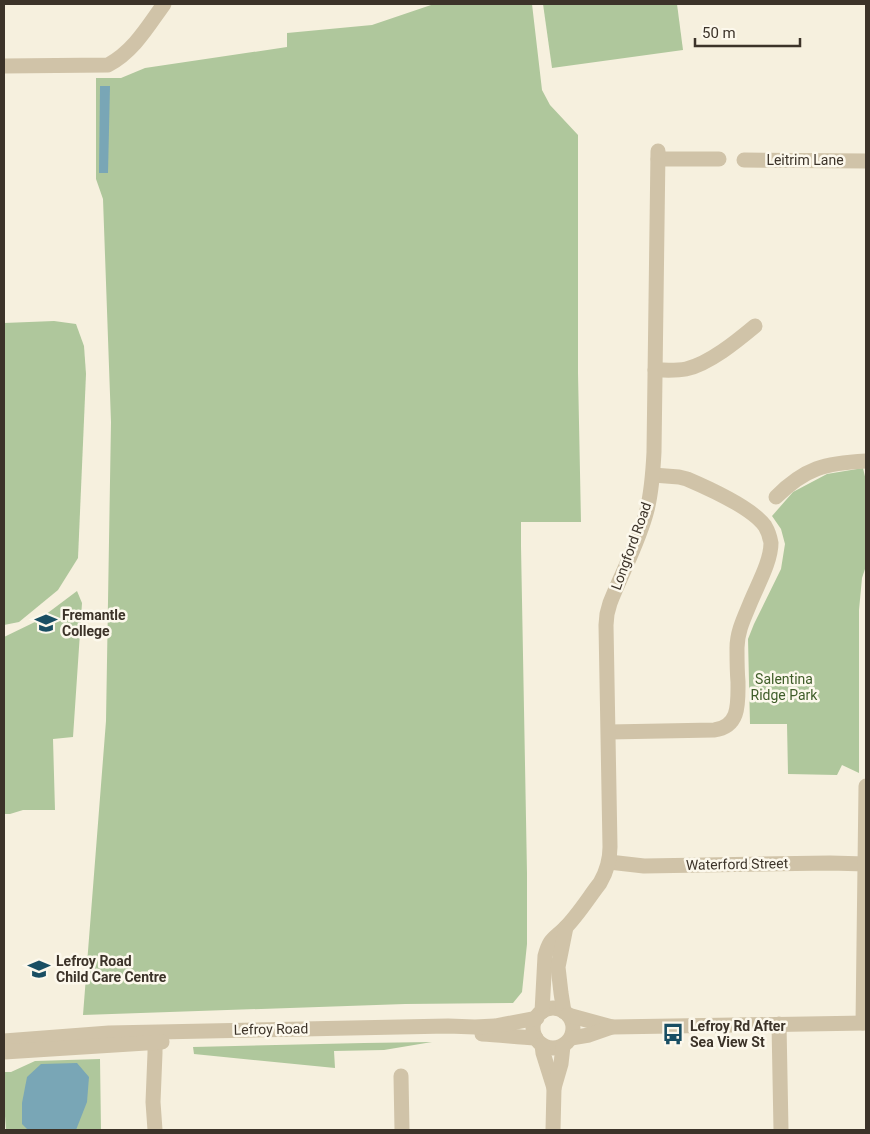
<svg xmlns="http://www.w3.org/2000/svg" width="870" height="1134" viewBox="0 0 870 1134" font-family="Roboto,sans-serif">
<rect width="100%" height="100%" fill="#f6f0de"/>
<g fill="#afc79c">
<polygon points="434,4 532,4 542,90 550,105 578,135 578,373 581,522 521,522 521,546 527,873 527,944 522,992 513,1003 405,1004 83,1015 106,721 111,422 103,199 96,179 96,78 121,78 145,68 287,47 287,33 372,25"/>
<polygon points="543,4 677,4 683,50 552,68"/>
<polygon points="54,321 76,324 84,346 86,374 78,558 58,590 19,622 4,625 4,323"/>
<polygon points="863,468 866,481 866,566 862,578 859,610 859,773 842,765 837,775 788,774 787,724 750,724 748,639 754,624 781,569 785,544 781,529 772,516 793,492 827,474"/>
<polygon points="77,591 82,603 73,737 53,739 55,810 23,810 10,814 4,814 4,637 37,621"/>
<polygon points="432,1042 384,1050 334,1051 335,1068 194,1054 193,1047 364,1043"/>
<polygon points="100,1059 101,1130 6,1130 4,1102 4,1072 11,1072 35,1061"/>
</g>
<g fill="#79a6b6">
<polygon points="100,86 110,86 108,173 99,173"/>
<polygon points="77,1063 89,1077 87,1102 76,1130 28,1130 22,1124 22,1103 27,1077 41,1064"/>
</g>
<g fill="none" stroke-linecap="round" stroke-linejoin="round">
<g stroke="#d0c3a8" stroke-width="15">
<path d="M4,66L108,65C134,51 148,26 164,4"/>
<polyline points="658,159 719,159"/>
<polyline points="744,160 866,161"/>
<path d="M655,370C665,370 676,371 686,369C709,364 737,341 755,326"/>
<path d="M776,497C805,468 825,463 866,461"/>
<path d="M609,732L714,730C740,727 738,703 738,682C737,671 737,659 737,648C737,631 745,616 751,601C758,584 771,561 771,543C770,537 768,531 765,526C752,508 708,488 687,479L679,477L653,475"/>
<polyline points="609,862 644,866 830,863 866,864"/>
<circle cx="553" cy="1028" r="20"/>
<path d="M542,1012L545,956C550,938 553,940 565,928C578,915 589,897 600,883C607,871 610,860 610,847L606,625L607,614L610,603C622,572 639,542 647,510C652,490 653,472 654,452L658,151"/>
<polyline points="564,1012 561,993 558,967 566,927"/>
<polyline points="568,1015 612,1027"/>
<polyline points="863,1023 866,786"/>
<polyline points="779,1024 781,1130"/>
<polyline points="155,1034 155,1053 153,1102 155,1130"/>
<path d="M482,1034C500,1035 518,1037 536,1038"/>
<polyline points="571,1038 589,1035 612,1027 866,1023"/>
<polyline points="4,1041 109,1033 448,1026 475,1027 495,1026 537,1018"/>
<polyline points="542,1045 543,1053 554,1088"/>
<polyline points="4,1052 162,1042"/>
<polyline points="401,1076 402,1130"/>
<polyline points="553,1130 554,1088 561,1064 563,1046"/>
</g>
</g>
<defs>
<g id="school-bare" transform="scale(1.725)"><path d="M0-5L7-2L0 1L-7-2ZM-4 1L0 2.5L4 1V4Q0 6-4 4Z" fill="#194e63" stroke="#fcf8ec" stroke-width="2.5" paint-order="stroke"/></g>
<g id="bus-bare" transform="scale(1.725)"><path d="M-5-6H5V4H4V6H2V4H-2V6H-4V4H-5ZM-3.5-4V0h7V-4ZM-3.5 1.2v1.5H-2V1.2ZM2 1.2v1.5H3.5V1.2Z" fill="#194e63" stroke="#fcf8ec" stroke-width="2.5" paint-order="stroke"/></g>
</defs>
<g fill-rule="evenodd">
<use href="#school-bare" x="46" y="623"/>
<use href="#school-bare" x="39" y="969"/>
<use href="#bus-bare" x="673" y="1034"/>
</g>
<g text-anchor="middle" stroke-width="5" stroke-linejoin="round" paint-order="stroke">
<g font-size="14" fill="#3c3329" stroke="#fcf8ec">
<text x="805" y="165">Leitrim Lane</text>
<text transform="translate(631 546) rotate(-70)" y="5">Longford Road</text>
<text transform="translate(737 864) rotate(-1)" y="5">Waterford Street</text>
<text transform="translate(271 1029) rotate(-1)" y="5">Lefroy Road</text>
</g>
<g font-size="14" font-weight="bold" fill="#3c3329" stroke="#fcf8ec" text-anchor="start">
<text x="62" y="620">Fremantle<tspan x="62" dy="16">College</tspan></text>
<text x="56" y="966">Lefroy Road<tspan x="56" dy="16">Child Care Centre</tspan></text>
<text x="690" y="1031">Lefroy Rd After<tspan x="690" dy="16">Sea View St</tspan></text>
</g>
<g font-size="14" fill="#3f5d29" stroke="#fcf8ec">
<text x="784" y="684">Salentina<tspan x="784" dy="16">Ridge Park</tspan></text>
</g>
</g>
<rect width="870" height="1134" fill="none" stroke="#3c3329" stroke-width="10"/>
<path d="M695 38v8h105v-8" fill="none" stroke="#3c3329" stroke-width="2.5"/>
<text x="702" y="38" font-size="15" fill="#3c3329" stroke="#fcf8ec" stroke-width="4" paint-order="stroke">50 m</text>
</svg>
